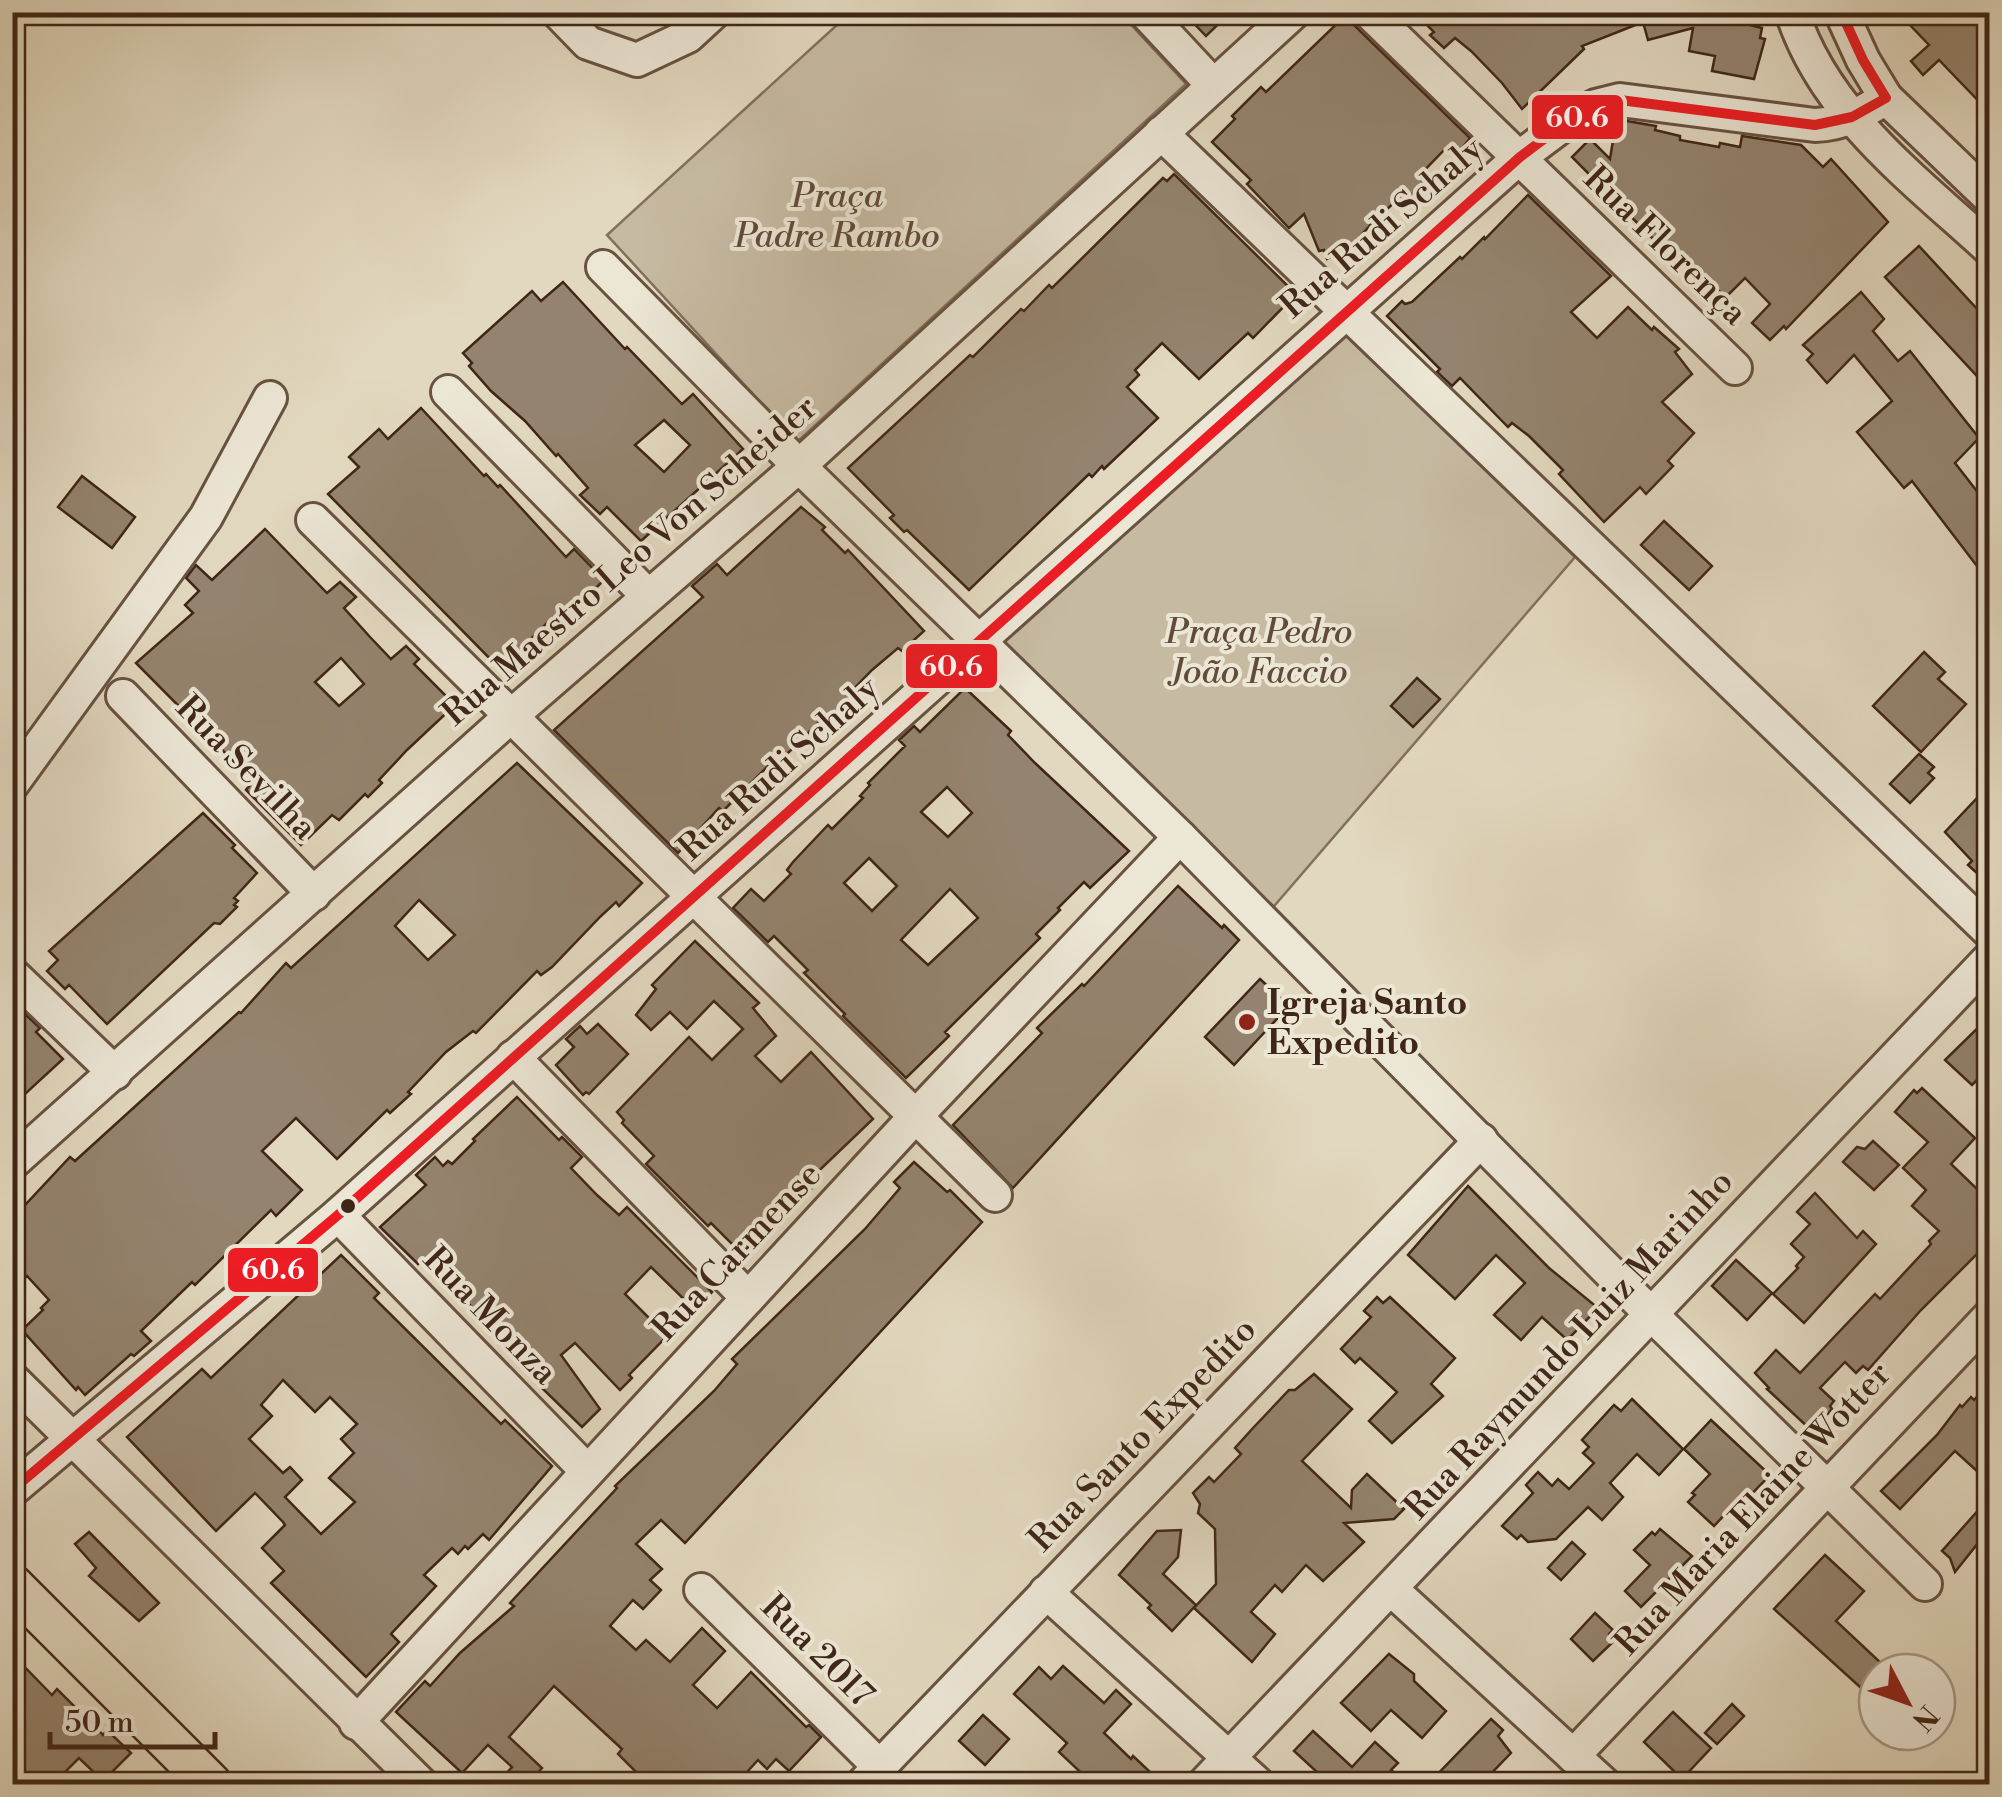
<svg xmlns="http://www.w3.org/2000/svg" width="2002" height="1797" viewBox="0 0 2002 1797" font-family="'Libre Bodoni',serif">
<rect width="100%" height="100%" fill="#e2d8bf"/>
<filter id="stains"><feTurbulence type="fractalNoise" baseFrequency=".002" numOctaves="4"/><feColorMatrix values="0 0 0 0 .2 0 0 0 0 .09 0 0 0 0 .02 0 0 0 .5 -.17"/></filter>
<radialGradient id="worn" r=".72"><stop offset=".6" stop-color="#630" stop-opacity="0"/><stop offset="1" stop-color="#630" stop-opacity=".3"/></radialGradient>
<g fill="#c6baa2" stroke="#82705c" stroke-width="2.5">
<polygon points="850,13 1120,13 1186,84 797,442 607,235"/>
<polygon points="1346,335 1575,557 1269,912 998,644"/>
</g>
<g fill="#94836e" stroke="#3f2617" stroke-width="2.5" fill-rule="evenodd">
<polygon points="1183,12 1231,12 1206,36"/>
<polygon points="1349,12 1355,26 1470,138 1456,156 1447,147 1421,174 1427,179 1408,198 1404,194 1378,217 1337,261 1333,256 1327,259 1324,250 1319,251 1304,214 1289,228 1247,184 1251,180 1212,142 1235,119 1232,116 1261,87 1266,92"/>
<polygon points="1414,12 1741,12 1752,14 1750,25 1762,28 1760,38 1765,39 1754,79 1712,71 1715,56 1689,51 1693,28 1648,40 1643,22 1582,46 1584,49 1522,109 1502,83 1471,51 1455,38 1444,48 1430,35 1434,32"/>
<polygon points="1921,12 1990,12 1990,113 1939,60 1923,75 1911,61 1929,45 1909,24"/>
<polygon points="1621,120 1656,126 1655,130 1680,136 1680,140 1719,147 1720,143 1740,147 1742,136 1801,145 1823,167 1831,159 1888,222 1786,329 1784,326 1770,340 1752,323 1770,304 1745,278 1726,297 1718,290 1716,292 1676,253 1666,246 1663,249 1572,157 1590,139 1610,159 1616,122"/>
<polygon points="1174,174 1296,294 1253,338 1248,333 1199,379 1162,343 1135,370 1139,375 1127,387 1158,418 1104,469 1102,466 1092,477 1089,474 969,590 907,530 904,532 890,518 894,515 848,468 970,355 973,357 1021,309 1024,311 1049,285 1052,288 1163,178 1167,181"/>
<polygon points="1528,195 1611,276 1571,312 1597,338 1628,307 1652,330 1654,327 1679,349 1675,352 1692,374 1662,402 1694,433 1668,461 1673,466 1646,494 1640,487 1604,522 1559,474 1563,470 1529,436 1512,423 1508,427 1460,378 1452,386 1437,372 1440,369 1387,316 1402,301 1405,304 1412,302 1460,257 1462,259 1484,237 1485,239"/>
<polygon points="1919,246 1990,323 1990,390 1885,277"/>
<path d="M563,282L625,349L627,347L682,404L693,394L743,449L641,541L607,507L600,514L580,495L588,488L558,454L556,456L525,421L491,391L469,366L472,363L463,353L532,291L541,301ZM664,420L690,445L664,472L635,445Z"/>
<polygon points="1861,292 1884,319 1873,331 1898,361 1910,351 1979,438 1955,463 1990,508 1990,583 1912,481 1904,488 1857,432 1892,401 1854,355 1827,383 1807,360 1813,354 1803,345"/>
<polygon points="421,408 484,476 486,474 498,487 500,485 566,557 574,549 604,580 585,599 578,602 576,599 556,619 553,617 500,669 328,494 359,467 349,457 379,429 388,439"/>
<polygon points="82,476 135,517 112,548 58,507"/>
<polygon points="801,507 825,527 822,530 845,553 848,550 924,631 902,651 898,648 872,670 848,695 851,698 827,722 823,718 775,766 771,763 723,811 719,808 678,853 554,730 703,597 692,586 717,564 727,575"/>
<polygon points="1664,521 1712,566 1689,590 1641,545"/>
<path d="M265,529L327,593L340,582L356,597L344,608L370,637L391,659L406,646L419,659L414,664L455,705L407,750L379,780L382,783L368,797L365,794L339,820L332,815L301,845L246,790L253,781L136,663L193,613L185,605L199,591L186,578L196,565L212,580ZM341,658L364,684L339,706L315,682Z"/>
<polygon points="1924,652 1945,672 1938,679 1966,704 1921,752 1873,706"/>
<polygon points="1417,678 1440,699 1413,727 1391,706"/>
<path d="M965,688L1011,731L1008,735L1035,763L1129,851L1090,888L1084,882L1058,908L1060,910L1036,934L1040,938L945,1032L949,1036L906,1078L843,1016L845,1014L804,973L808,970L774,936L768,942L733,908L751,889L764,901L791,874L787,870L793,862L828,825L832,829L863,798L860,796L870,785L868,783L905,746L899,740L914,726L920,732ZM947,787L972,813L948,837L921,812ZM869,858L897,886L872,911L844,883ZM950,889L978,918L928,965L901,940Z"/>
<polygon points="1919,754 1934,767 1928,773 1934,778 1910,803 1890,784"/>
<path d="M517,763L642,883L619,906L616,902L601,916L552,967L541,975L537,971L476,1033L473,1031L446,1052L408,1092L411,1094L390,1113L387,1110L337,1159L296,1118L262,1151L302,1190L276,1216L271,1210L195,1285L192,1282L141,1331L151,1341L134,1356L131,1354L85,1395L78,1387L76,1390L22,1330L43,1310L41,1308L49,1300L27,1276L12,1289V1219L70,1157L75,1161L239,1012L241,1013L286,963L291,968ZM419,900L455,935L428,960L395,926Z"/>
<polygon points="1978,797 1990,808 1990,885 1968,865 1972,861 1945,832"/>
<polygon points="203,813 235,845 232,848 257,873 234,898 238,901 234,905 237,907 220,924 214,923 107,1024 69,985 65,989 47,971 58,960 49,951"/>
<polygon points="1178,886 1222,928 1224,925 1239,940 1013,1188 953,1125 1042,1033 1037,1028 1082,984 1084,986"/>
<polygon points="695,941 759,1003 753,1008 776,1036 755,1056 781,1082 811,1052 873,1119 805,1184 811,1189 787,1213 783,1208 742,1254 711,1223 708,1226 646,1164 654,1156 622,1123 624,1120 617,1112 689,1037 712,1060 743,1029 714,1001 687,1029 670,1012 651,1030 636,1015 656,989 652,985"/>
<polygon points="1260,979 1289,1006 1234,1065 1205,1037"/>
<polygon points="12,1002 40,1028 36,1032 63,1059 12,1106"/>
<polygon points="1990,1016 1990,1067 1972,1085 1945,1060"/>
<polygon points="598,1024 628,1054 589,1094 586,1092 583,1095 556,1065 574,1047 566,1039 580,1026 587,1034"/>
<polygon points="1922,1088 1975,1138 1951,1164 1980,1192 1990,1181 1990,1241 1921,1310 1868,1370 1863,1366 1856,1373 1845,1362 1820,1388 1834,1401 1830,1406 1832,1409 1812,1431 1767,1389 1769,1388 1755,1373 1776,1350 1800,1373 1875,1294 1880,1299 1931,1244 1929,1241 1939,1231 1912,1206 1926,1190 1903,1168 1928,1142 1895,1112 1914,1090 1917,1093"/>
<polygon points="517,1097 559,1140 562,1137 582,1157 571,1168 597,1195 619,1215 627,1207 712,1292 695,1310 651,1267 625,1294 667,1336 629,1375 632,1378 620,1390 575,1343 561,1355 600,1409 582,1427 543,1389 546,1386 466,1301 423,1260 418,1264 380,1227 426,1185 416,1175 435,1157 443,1166 448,1161 452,1164 475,1141 473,1139"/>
<polygon points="1873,1141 1899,1165 1874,1190 1843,1162 1857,1147 1865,1149"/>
<polygon points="914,1162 947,1192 950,1190 982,1222 685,1543 661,1520 636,1544 662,1569 650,1580 661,1590 643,1609 633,1600 610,1626 636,1650 646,1640 670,1662 702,1628 725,1651 693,1685 717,1708 751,1672 806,1727 809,1725 821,1737 789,1771 776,1759 767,1769 758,1760 736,1784 648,1784 618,1754 622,1749 554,1686 509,1737 542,1768 527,1784 497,1784 512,1767 488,1745 462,1773 396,1712 425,1681 430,1686 460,1653 514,1606 510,1603 617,1488 615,1486 714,1391 737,1364 732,1359 865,1229 900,1188 894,1182"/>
<polygon points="1468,1186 1549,1268 1598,1308 1570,1337 1565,1338 1542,1317 1521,1340 1494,1315 1525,1283 1496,1255 1455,1299 1408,1255"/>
<polygon points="1815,1193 1857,1238 1863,1231 1876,1244 1804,1323 1773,1294 1798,1268 1796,1266 1804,1257 1791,1244 1810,1224 1797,1212"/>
<path d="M341,1255L379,1293L374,1298L501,1424L505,1420L552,1466L489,1540L483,1534L468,1549L465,1546L458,1554L452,1548L424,1575L436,1586L391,1634L399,1642L366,1677L271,1583L284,1571L262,1548L285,1525L283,1522L255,1493L216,1531L127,1437L202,1369L211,1378ZM283,1380L315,1412L330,1397L357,1424L341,1439L354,1453L329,1478L355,1502L321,1534L285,1497L302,1480L290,1467L283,1473L249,1439L272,1416L261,1405Z"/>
<polygon points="1736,1260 1772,1293 1747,1320 1712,1286"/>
<polygon points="1377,1297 1383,1303 1390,1297 1455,1358 1431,1384 1443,1396 1392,1443 1369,1421 1397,1392 1360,1358 1355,1363 1341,1349 1371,1317 1364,1311"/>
<polygon points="1314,1374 1352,1409 1302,1461 1351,1508 1352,1490 1367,1474 1404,1509 1394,1519 1344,1523 1364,1542 1323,1581 1306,1565 1282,1592 1275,1585 1251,1612 1275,1634 1252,1662 1194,1608 1216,1584 1215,1529 1198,1513 1200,1504 1193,1493 1209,1477 1214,1482 1241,1454 1235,1448 1253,1428 1289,1390 1295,1390"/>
<polygon points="1990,1382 1990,1483 1955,1451 1900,1509 1881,1491 1937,1435 1960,1405 1962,1407 1971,1397 1974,1400"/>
<polygon points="1632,1399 1683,1449 1659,1475 1637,1454 1610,1483 1623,1497 1602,1520 1588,1507 1556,1539 1528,1542 1521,1535 1517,1539 1502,1526 1533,1493 1526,1485 1538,1472 1552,1486 1558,1479 1569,1489 1594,1463 1583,1453 1589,1447 1582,1440 1614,1405 1621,1411"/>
<polygon points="1711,1420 1770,1475 1734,1512 1730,1509 1714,1526 1688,1502 1695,1495 1692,1493 1710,1474 1684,1449"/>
<polygon points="1990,1497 1990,1528 1955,1572 1950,1558 1942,1551"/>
<polygon points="1660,1529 1692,1556 1641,1607 1625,1591 1650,1565 1634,1550 1652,1532 1655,1535"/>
<polygon points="1181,1530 1178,1557 1163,1574 1196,1605 1172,1631 1148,1608 1151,1605 1119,1575 1157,1531"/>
<polygon points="89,1532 159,1603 139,1621 89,1576 96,1568 75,1544"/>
<polygon points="1572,1542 1585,1554 1561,1580 1548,1568"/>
<polygon points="1825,1555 1864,1591 1836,1621 1882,1664 1860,1687 1774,1609"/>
<polygon points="1595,1613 1613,1630 1609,1634 1615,1640 1593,1661 1571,1639"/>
<polygon points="12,1654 52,1695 57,1689 103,1735 107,1730 131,1753 103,1781 79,1758 53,1784 12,1784"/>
<polygon points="1389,1654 1414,1674 1414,1681 1446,1711 1422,1738 1391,1710 1371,1731 1341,1703"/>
<polygon points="1063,1666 1104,1703 1116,1690 1131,1704 1104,1733 1131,1759 1133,1756 1149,1771 1136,1784 1093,1784 1059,1752 1067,1743 1014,1694 1039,1667 1051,1679"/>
<polygon points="1732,1704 1744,1716 1717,1744 1705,1733"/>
<polygon points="1673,1712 1711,1748 1682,1779 1644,1742"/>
<polygon points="983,1715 1009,1739 985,1765 959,1741"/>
<polygon points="1491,1719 1503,1730 1498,1736 1511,1753 1481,1784 1428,1784"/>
<polygon points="1313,1731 1352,1767 1375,1742 1398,1763 1391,1770 1407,1784 1330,1784 1294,1751"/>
</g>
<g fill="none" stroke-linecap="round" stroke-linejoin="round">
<g stroke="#685241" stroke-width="38">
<g id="minor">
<polyline points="558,12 588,43 637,60 688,36 714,12"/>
<polyline points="1145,12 1213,85"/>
<polyline points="1369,12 1735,368"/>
<path d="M1792,12C1824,113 1915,180 1990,249"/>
<polyline points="1841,12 1863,60 1886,98 1990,198"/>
<polyline points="1161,133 1990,932"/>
<polyline points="603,267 799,466 1180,837 1650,1313 1925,1584"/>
<polyline points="448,392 648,596"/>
<polyline points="313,520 995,1195"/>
<polyline points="123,696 314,894"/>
<polyline points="12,784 206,517 270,398"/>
<polyline points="12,974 115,1073"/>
<polyline points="513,1057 748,1298"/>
<polyline points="12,1163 511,716 799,466 1294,12"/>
<polyline points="338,1215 587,1471"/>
<polyline points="12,1379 421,1784"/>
<path d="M12,1490L338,1215L1520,157L1572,118L1596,106L1620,100L1815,125C1844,124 1862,113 1886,98"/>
<polyline points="1391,1589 1604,1784"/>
<polyline points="701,1590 880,1767"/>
<polyline points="1046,1592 1258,1784"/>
<polyline points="356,1723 915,1117 1180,837"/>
<polyline points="1573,1756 1990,1316"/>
<polyline points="863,1784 1481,1140"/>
<polyline points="1204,1784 1990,958"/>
</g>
</g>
<g stroke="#3f2617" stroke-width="45">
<polyline id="major" points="12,1585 211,1784"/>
</g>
<use href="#minor" stroke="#ece6d5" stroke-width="32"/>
<use href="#major" stroke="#e2d8bf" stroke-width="40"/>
<g stroke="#ece6d5" stroke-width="18">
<path id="bus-1" d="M12,1490L338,1215L1520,157C1552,133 1580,110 1620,100L1815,125L1852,117L1886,98L1863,60L1841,12"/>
</g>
<use href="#bus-1" stroke="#ed1c24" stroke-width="10"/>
</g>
<circle fill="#8f2418" stroke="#ece6d5" stroke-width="4" cx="1247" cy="1022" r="10"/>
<circle fill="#3f2617" stroke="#ece6d5" stroke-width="4" cx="348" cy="1206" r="9"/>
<g text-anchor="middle" stroke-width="8" stroke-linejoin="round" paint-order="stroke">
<g font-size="35" font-style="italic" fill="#614b3a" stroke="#ece6d5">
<text x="837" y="207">Praça<tspan x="837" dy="40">Padre Rambo</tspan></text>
<text x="1259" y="643">Praça Pedro<tspan x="1259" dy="40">João Faccio</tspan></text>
</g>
<g font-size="35" fill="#3f2617" stroke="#ece6d5">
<text transform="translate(1381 227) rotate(-41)" y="12">Rua Rudi Schaly</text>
<text transform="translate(1666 245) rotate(44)" y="12">Rua Florença</text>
<text transform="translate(629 560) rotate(-41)" y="12">Rua Maestro Leo Von Scheider</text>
<text transform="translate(247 767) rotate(46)" y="12">Rua Sevilha</text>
<text transform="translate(778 768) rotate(-42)" y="12">Rua Rudi Schaly</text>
<text transform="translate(736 1251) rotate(-47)" y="12">Rua Carmense</text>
<text transform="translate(491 1315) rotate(46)" y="12">Rua Monza</text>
<text transform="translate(1568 1344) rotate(-47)" y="12">Rua Raymundo Luiz Marinho</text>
<text transform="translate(1142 1434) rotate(-46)" y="12">Rua Santo Expedito</text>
<text transform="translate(1752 1508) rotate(-47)" y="12">Rua Maria Elaine Wotter</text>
<text transform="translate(818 1650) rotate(45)" y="12">Rua 2017</text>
</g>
<g font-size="35" font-weight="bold" fill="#3f2617" stroke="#ece6d5" text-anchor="start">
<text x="1267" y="1014">Igreja Santo<tspan x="1267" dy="40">Expedito</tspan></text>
</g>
</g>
<g stroke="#ece6d5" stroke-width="4">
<rect x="1530" y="93" width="95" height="48" rx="10" fill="#ed1c24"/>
<rect x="904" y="642" width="95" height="48" rx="10" fill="#ed1c24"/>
<rect x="226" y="1246" width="94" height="48" rx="10" fill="#ed1c24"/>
</g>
<g font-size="28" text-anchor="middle" font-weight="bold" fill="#fff">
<text x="1577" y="127">60.6</text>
<text x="951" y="676">60.6</text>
<text x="273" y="1279">60.6</text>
</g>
<rect width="2002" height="1797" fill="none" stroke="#e2d8bf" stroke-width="50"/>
<rect x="15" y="15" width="1972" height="1767" fill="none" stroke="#3f2617" stroke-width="5"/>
<rect x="25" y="25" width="1952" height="1747" fill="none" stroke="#3f2617" stroke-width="2.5"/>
<g transform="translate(1907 1702) rotate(131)"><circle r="48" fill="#ece6d5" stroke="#a79989" stroke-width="2.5"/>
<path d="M0-8L18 38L0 25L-18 38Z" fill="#8f2418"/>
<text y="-15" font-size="28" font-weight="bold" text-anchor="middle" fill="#3f2617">N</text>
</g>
<path d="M50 1732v15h165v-15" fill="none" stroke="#3f2617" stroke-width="5"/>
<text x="65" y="1732" font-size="30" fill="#3f2617" stroke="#ece6d5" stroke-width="8" paint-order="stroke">50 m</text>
<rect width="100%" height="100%" filter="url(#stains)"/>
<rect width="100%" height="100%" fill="url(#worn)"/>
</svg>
